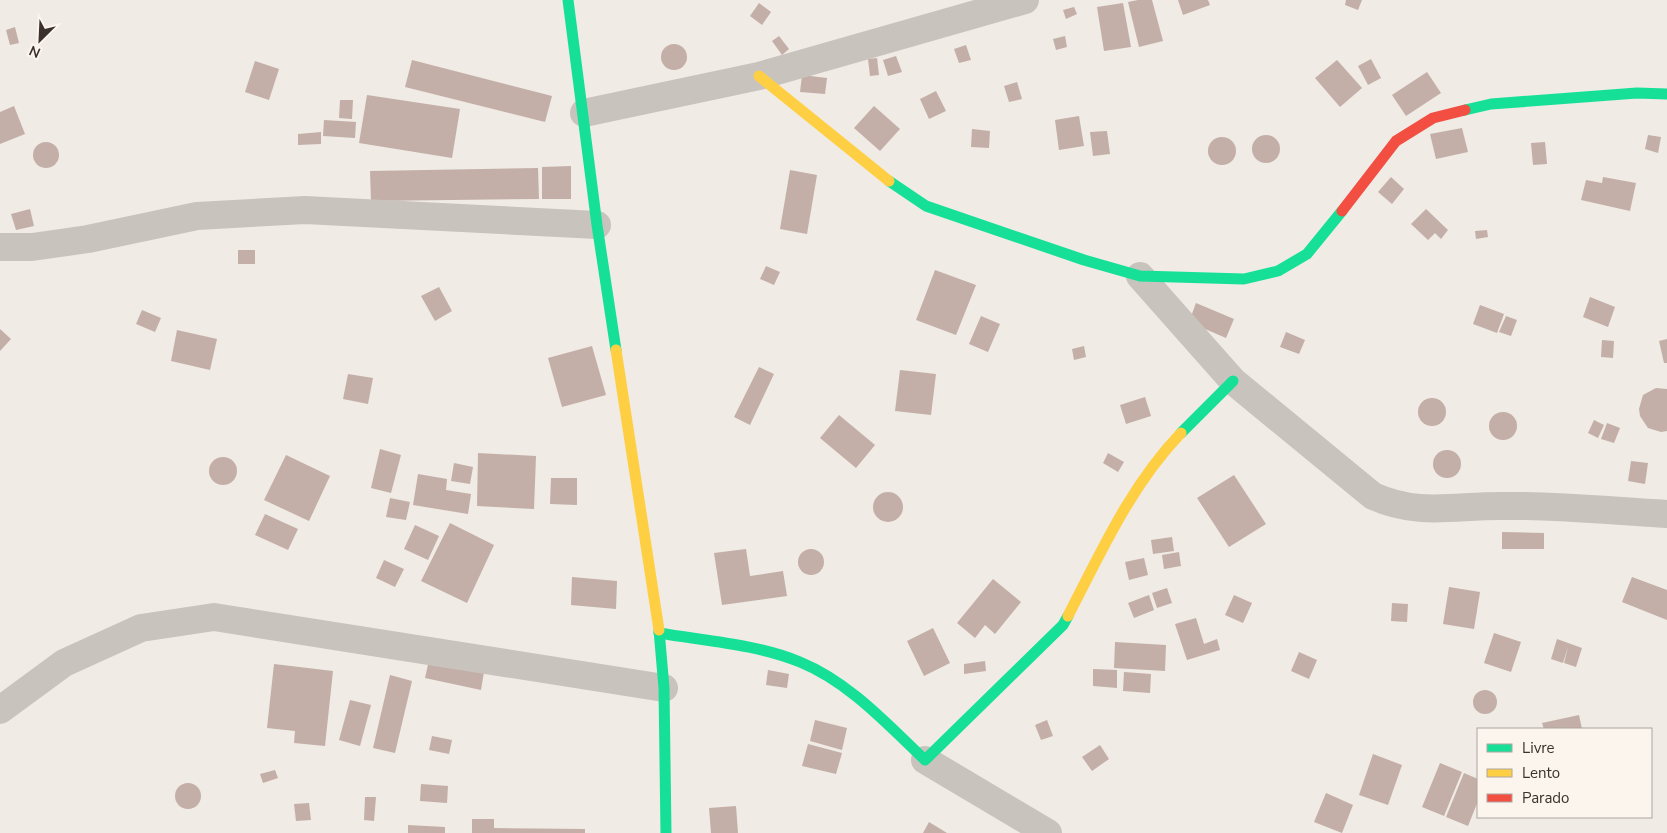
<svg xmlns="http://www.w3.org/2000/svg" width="1667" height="833" viewBox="0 0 1667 833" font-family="'Nunito Sans',sans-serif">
<rect width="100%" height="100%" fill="#f0ebe5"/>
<g fill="#c3afa7">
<polygon points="1138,0 1152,0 1163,41 1139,47 1128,2"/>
<polygon points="1178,0 1208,0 1210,5 1183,15"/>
<polygon points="1346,0 1362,0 1358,10 1345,5"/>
<polygon points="759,3 771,12 762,25 750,16"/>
<polygon points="1123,3 1131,47 1104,51 1097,7"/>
<polygon points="1074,7 1077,14 1066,19 1063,10"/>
<polygon points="15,27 19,43 10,45 6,30"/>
<polygon points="779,36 789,49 782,55 772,41"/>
<polygon points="1065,36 1067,47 1056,50 1053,39"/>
<circle cx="674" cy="57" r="13"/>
<polygon points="966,45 971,60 959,63 954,49"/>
<polygon points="896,56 902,72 888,76 883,60"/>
<polygon points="877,58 879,75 870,76 868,59"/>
<polygon points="1371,59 1381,78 1368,85 1358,66"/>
<polygon points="412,60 552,96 545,122 405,87"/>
<polygon points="1337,60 1362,88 1340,107 1315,78"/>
<polygon points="255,61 279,69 269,100 245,92"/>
<polygon points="1427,72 1441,93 1406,116 1392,95"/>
<polygon points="802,75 827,78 825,94 800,92"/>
<polygon points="1017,82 1022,99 1009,102 1004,86"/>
<polygon points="936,91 946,111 929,119 920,99"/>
<polygon points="367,95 460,109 452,158 359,143"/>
<polygon points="340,100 353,100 352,119 339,118"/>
<polygon points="14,106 25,134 0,144 0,112"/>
<polygon points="874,106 900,129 880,151 854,128"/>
<polygon points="1079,116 1084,146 1059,150 1055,120"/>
<polygon points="324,120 356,122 355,138 323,136"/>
<polygon points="1462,128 1468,152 1436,159 1430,134"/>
<polygon points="972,129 990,131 989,148 971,147"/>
<polygon points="1107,131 1110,154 1093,156 1090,132"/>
<polygon points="321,132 321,144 298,145 298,134"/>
<circle cx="1266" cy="149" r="14"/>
<polygon points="1648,135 1661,137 1658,153 1645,149"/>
<circle cx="1222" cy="151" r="14"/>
<circle cx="46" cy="155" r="13"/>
<polygon points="1545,142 1547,164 1533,165 1531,143"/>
<polygon points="571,166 571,199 542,199 542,167"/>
<polygon points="538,168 539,199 371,201 370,171"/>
<polygon points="790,170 817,175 807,234 780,229"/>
<polygon points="1391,177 1404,189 1392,204 1378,192"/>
<polygon points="1603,177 1636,183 1630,211 1581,200 1586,180 1602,183"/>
<polygon points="30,209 34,226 16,230 11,214"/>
<polygon points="1426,209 1448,230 1441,239 1435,233 1428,240 1411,224"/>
<polygon points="1487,230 1488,237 1476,239 1475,231"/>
<rect x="238" y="250" width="17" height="14"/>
<polygon points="766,266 780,272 774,285 760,279"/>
<polygon points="935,270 976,285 956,335 916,320"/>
<polygon points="439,287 452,311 435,321 421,296"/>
<polygon points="1590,297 1615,307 1608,327 1583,317"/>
<polygon points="1196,303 1234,319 1226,338 1189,322"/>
<polygon points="1480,305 1504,314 1497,333 1473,324"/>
<polygon points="142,310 161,318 155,332 136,324"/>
<polygon points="981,316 1000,324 988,352 969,344"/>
<polygon points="1506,316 1517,320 1511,336 1499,332"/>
<polygon points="0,329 11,339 0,351"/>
<polygon points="177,330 217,339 210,370 171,361"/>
<polygon points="1286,332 1305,340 1299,354 1280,347"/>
<polygon points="1667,339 1667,363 1664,363 1659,341"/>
<polygon points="1602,340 1614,341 1613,358 1601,357"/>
<polygon points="592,346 606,395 562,407 548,358"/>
<polygon points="1084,346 1086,357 1074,360 1072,349"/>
<polygon points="759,367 774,374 750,425 734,417"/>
<polygon points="900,370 936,374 931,415 895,411"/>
<polygon points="348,374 373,378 368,404 343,399"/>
<polygon points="1656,388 1667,389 1667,431 1661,432 1648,428 1640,416 1639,409 1643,395"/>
<polygon points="1145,397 1151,416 1126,424 1120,405"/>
<circle cx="1432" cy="412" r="14"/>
<circle cx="1503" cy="426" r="14"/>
<polygon points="839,415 875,445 856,468 820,438"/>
<polygon points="1594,420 1604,425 1598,438 1588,433"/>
<polygon points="1607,423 1620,428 1614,443 1601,439"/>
<polygon points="380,449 401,455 391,493 371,488"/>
<circle cx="1447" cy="464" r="14"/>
<polygon points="478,453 536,456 534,509 477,506"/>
<polygon points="1108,453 1124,462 1118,472 1103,463"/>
<polygon points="286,455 330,476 309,521 264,500"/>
<circle cx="223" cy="471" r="14"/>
<polygon points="1631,461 1648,463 1645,484 1628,481"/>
<polygon points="454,463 473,467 470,484 451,481"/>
<polygon points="418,474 447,479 446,490 471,494 468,514 413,505"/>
<polygon points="1234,475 1266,524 1229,547 1197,498"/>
<polygon points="551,478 577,478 577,505 550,504"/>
<circle cx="888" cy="507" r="15"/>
<polygon points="390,498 410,502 406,520 386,517"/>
<polygon points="265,514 298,529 288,550 255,535"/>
<polygon points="450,523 494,545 467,603 421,581"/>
<polygon points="415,525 439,536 428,560 404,549"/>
<polygon points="1502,532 1544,533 1544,549 1502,549"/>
<polygon points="1172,537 1174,551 1153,554 1151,540"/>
<polygon points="746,549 750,576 783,571 787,596 722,605 714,553"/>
<circle cx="811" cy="562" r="13"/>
<polygon points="1179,552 1181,566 1164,569 1162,555"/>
<polygon points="1144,558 1148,575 1129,580 1125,562"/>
<polygon points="384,560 404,569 395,587 376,578"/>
<polygon points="572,577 617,581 616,609 571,605"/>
<polygon points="1632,577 1667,590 1667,620 1622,602"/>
<polygon points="993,579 1021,602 995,634 985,625 975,638 957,623"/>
<polygon points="1449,587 1480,592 1474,629 1443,624"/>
<polygon points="1167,588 1172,603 1157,608 1152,593"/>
<polygon points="1149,595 1154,610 1134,618 1128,603"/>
<polygon points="1234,595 1252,603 1243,623 1225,615"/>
<polygon points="1392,603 1408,604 1407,622 1391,621"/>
<polygon points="1196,618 1204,644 1217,639 1220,650 1187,660 1175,624"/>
<polygon points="933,628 950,663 924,676 907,641"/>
<polygon points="1494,633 1521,642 1511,672 1484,663"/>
<polygon points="1557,639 1582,648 1576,667 1564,663 1568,647 1563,663 1551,659"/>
<polygon points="1115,642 1166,645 1165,671 1114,668"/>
<polygon points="1299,652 1317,660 1309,679 1291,671"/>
<polygon points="429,660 484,672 481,690 425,678"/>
<polygon points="985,661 986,671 964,674 964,664"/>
<polygon points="274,664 333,671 325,746 294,743 295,731 267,728"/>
<polygon points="1093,669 1117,670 1117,688 1093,686"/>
<polygon points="768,670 789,674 787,688 766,685"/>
<polygon points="1124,672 1151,674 1150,693 1123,691"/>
<polygon points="390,675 412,681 395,753 373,748"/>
<circle cx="1485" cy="702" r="12"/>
<polygon points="350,700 371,705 360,746 339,740"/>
<polygon points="1579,715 1582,729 1544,729 1542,723"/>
<polygon points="815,720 847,728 842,750 810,741"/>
<polygon points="1047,720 1053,736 1041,740 1035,725"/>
<polygon points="432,736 452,740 449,754 429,750"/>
<polygon points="808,744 842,753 836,774 802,766"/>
<polygon points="1100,745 1109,759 1092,771 1082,757"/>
<polygon points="1373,754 1402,765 1388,805 1359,795"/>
<polygon points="1440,763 1462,772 1444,816 1422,807"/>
<polygon points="275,770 278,778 263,783 260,774"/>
<polygon points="1464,773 1478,779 1478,801 1468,826 1446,817"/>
<circle cx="188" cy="796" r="13"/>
<polygon points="421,784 448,786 447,803 420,801"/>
<polygon points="1326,793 1353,805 1342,833 1314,822"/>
<polygon points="365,797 376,797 374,821 364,820"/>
<polygon points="309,803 311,820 296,821 294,804"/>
<polygon points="736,806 738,833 711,833 709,808"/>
<polygon points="472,819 494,819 494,828 585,829 585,833 472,833"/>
<polygon points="929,822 947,833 923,833"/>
<polygon points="408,825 445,827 445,833 408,833"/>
</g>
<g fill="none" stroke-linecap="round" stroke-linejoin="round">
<g stroke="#c9c3be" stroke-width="28">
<polyline points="584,113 759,76 1025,0"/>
<polyline points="0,247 32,247 88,239 197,216 305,210 597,225"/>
<path d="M1140,276L1233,381L1373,496C1418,516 1452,506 1500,506C1555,505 1612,511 1667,514"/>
<polyline points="0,710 64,663 141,628 214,617 664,688"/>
<polyline points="925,760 1048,833"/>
</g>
<g stroke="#16e098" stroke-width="11">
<polyline points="568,0 597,225 616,350"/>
<polyline points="1465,110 1491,104 1637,93 1667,94"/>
<polyline points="889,181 926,206 1084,260 1140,276 1244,279 1278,271 1307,254 1342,211"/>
<polyline points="1181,433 1233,381"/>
<polyline points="659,630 664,688 666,833"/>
<path d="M659,633C706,641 756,644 800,662C849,682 887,724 925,760L1063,625L1068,616"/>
</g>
<g stroke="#ffcf43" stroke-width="11">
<polyline points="759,76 889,181"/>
<polyline points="616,350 659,630"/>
<path d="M1068,616C1101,552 1131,485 1181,433"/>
</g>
<polyline stroke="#f24e42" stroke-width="11" points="1342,211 1396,141 1433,118 1465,110"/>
</g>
<rect x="1477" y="728" width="175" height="90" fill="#fbf5ee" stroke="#aea6a0"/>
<rect x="1487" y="744" width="25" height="8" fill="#16e098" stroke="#aea6a0"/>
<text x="1522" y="753" font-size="15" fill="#3b302b">Livre</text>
<rect x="1487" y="769" width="25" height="8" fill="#ffcf43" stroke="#aea6a0"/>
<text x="1522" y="778" font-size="15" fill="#3b302b">Lento</text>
<rect x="1487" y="794" width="25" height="8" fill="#f24e42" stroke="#aea6a0"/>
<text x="1522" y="803" font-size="15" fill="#3b302b">Parado</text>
<g transform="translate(40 40) rotate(204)" stroke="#fbf5ee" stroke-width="4" paint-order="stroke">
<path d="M0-4L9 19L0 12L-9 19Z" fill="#3b302b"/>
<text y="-8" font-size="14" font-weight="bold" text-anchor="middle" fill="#3b302b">N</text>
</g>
</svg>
